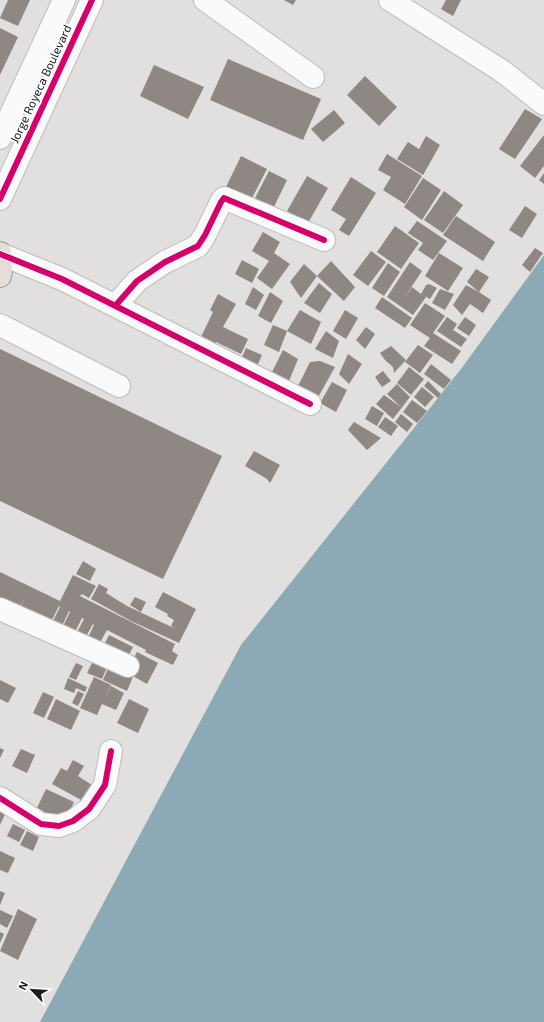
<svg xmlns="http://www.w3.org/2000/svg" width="544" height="1022" viewBox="0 0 544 1022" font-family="'Exo 2',sans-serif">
<rect width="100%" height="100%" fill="#e2e0de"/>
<polygon fill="#8baab5" points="544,255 544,1022 40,1022 241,645 461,369"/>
<g fill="#8e8783">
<polygon points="8,0 30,0 18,26 0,18"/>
<polygon points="284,0 296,0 293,5"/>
<polygon points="446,0 461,0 453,16 441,9"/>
<polygon points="0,28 18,37 0,75"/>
<polygon points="228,59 321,99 303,140 210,100"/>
<polygon points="154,65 204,87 188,119 140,96"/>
<polygon points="365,76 397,107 379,126 347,95"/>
<polygon points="525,109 542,119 515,159 499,149"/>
<polygon points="334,110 345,123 323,142 311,129"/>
<polygon points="544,135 544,166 535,178 520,166"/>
<polygon points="426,136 440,145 423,175 397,159 408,142 419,149"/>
<polygon points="387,154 422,176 405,204 383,190 391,177 378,170"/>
<polygon points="241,156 267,169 250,202 225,189"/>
<polygon points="269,171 287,180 272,211 253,202"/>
<polygon points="544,173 544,184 539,180"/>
<polygon points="307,176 328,188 308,223 287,211"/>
<polygon points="351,177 376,193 349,236 339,230 346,219 331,210"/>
<polygon points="423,178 441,190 422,220 404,207"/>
<polygon points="444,191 463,205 443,233 424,220"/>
<polygon points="525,206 537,214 522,238 509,230"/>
<polygon points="456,216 495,242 483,261 443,235"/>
<polygon points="417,221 447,241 433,260 418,250 423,243 408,233"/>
<polygon points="395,226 419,243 401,269 377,252"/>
<polygon points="263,232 280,242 274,253 290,264 272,289 257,278 269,261 252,251"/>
<polygon points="535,248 543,253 530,272 522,265"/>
<polygon points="371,251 386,262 368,286 353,275"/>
<polygon points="439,253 463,268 448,291 425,276"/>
<polygon points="242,260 259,269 252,283 235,274"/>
<polygon points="331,261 355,287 344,301 317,276 301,298 290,282 304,264 317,276"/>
<polygon points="410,262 422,271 404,298 412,287 421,294 426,285 429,284 437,288 430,299 421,294 426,297 413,315 387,297"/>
<polygon points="388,263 400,272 384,296 372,288"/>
<polygon points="476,269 489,277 479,292 491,300 483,313 470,304 462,315 453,305 466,285 479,292 467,282"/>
<polygon points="319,283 332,294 320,313 304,303"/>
<polygon points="253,287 264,295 256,310 245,304"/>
<polygon points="440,289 454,294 445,310 432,303"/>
<polygon points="270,292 283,301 271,323 258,316"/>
<polygon points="218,294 236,304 223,327 248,339 241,354 216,342 214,345 200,339 213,312 210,310"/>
<polygon points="382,297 412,318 405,328 375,308"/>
<polygon points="425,303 445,316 433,333 461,351 452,364 424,346 430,338 410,325"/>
<polygon points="300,310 321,322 311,344 287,331"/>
<polygon points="345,310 358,318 346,339 333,331"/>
<polygon points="447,317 457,324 453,330 467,339 461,347 437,331"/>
<polygon points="465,317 476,325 469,336 457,328"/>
<polygon points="273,325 287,331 279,352 264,345"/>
<polygon points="366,327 375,334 365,349 356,340"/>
<polygon points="326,331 339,341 333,358 315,349"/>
<polygon points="418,345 433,355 420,373 405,362"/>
<polygon points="391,346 406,360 394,373 393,367 385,360 380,353"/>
<polygon points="246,348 262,355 254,373 238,366"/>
<polygon points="0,349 222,456 163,579 0,501"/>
<polygon points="283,350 298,359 289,381 272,372"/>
<polygon points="348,354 362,364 349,384 339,374"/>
<polygon points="320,361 335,367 316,401 296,390 310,362"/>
<polygon points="431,364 451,380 444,389 424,374"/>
<polygon points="409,367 424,379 411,395 397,383"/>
<polygon points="383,371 391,381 382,387 375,377"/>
<polygon points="428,381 441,394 438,398 424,386"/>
<polygon points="332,382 347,390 336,412 320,403"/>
<polygon points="397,384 410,397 393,419 376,404 384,395 401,407 387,394"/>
<polygon points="422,387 434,397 425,407 414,397"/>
<polygon points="412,400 427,411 417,423 403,412"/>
<polygon points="372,406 384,413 377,426 365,419"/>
<polygon points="401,414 413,424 407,432 395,422"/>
<polygon points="385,417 398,426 391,436 378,427"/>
<polygon points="354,422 381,438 367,450 348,430"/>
<polygon points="254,451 280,465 270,483 267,479 245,466"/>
<polygon points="83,561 96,569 90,581 76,574"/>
<polygon points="0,572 60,601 73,575 96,586 89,598 82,594 80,596 175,644 172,651 178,655 173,665 145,652 146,650 107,630 97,648 86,642 94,625 93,624 84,640 75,636 84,619 82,618 74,634 62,628 70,612 69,611 61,628 52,623 60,607 59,606 51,622 19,611 25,598 17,613 0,602"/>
<polygon points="99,584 108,589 106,593 127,606 176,629 171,626 174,620 167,616 168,614 155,607 163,592 196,609 179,643 131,621 91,599"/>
<polygon points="135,597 146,602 141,612 130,605"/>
<polygon points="109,635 133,647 126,661 104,645"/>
<polygon points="137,652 158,663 147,684 126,672"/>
<polygon points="94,659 108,665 102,679 87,673"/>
<polygon points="76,663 83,666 76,680 69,677"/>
<polygon points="109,666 133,677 127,691 103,680"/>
<polygon points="94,677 111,685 105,698 111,686 124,693 116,710 102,704 97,715 80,708"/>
<polygon points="68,678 87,687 85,692 76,688 74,693 64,689"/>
<polygon points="0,680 16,688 8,703 0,699"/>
<polygon points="78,691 84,694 78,706 72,703"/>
<polygon points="43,692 54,697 44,718 33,713"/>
<polygon points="56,699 80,711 71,730 47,719"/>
<polygon points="129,699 149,709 138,733 117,723"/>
<polygon points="0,748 4,750 0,758"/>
<polygon points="21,749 35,755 27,773 12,766"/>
<polygon points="73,760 84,766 78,776 92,785 83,801 52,784 61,768 67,771"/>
<polygon points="46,789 74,802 66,819 53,814 51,816 36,810"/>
<polygon points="0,806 7,810 0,825"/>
<polygon points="13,824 25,830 19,842 7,836"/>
<polygon points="27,831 39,837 33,851 20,845"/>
<polygon points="0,851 15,858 8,873 0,870"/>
<polygon points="0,891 5,893 0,905"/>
<polygon points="18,909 37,919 18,960 0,951"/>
<polygon points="0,910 13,916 7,928 0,924"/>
<polygon points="0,932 4,934 0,943"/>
</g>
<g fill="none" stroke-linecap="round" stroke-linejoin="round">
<g stroke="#bebcbb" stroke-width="24">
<g id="minor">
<polyline points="205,0 313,77"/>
<polyline points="390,0 502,71 544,104"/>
<polyline points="0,138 64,0"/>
<polyline points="0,199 92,0"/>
<polyline points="0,254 62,279 310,404"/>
<polyline points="116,305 137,281 165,262 198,246 205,235 221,202 224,198 324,240"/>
<polyline points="0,325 119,386"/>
<polyline points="0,609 128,666"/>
<polyline points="0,798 41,824 59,826 73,821 89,809 105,785 111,751"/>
</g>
</g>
<g stroke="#a19287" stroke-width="24">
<polyline id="major" points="0,253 1,271 0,276"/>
</g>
<use href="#minor" stroke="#fbfafa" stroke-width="22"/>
<use href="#major" stroke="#e5ddd7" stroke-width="22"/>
<g stroke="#fff" stroke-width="8">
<g id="cycleway">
<polyline points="0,199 92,0"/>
<polyline points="0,254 62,279 310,404"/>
<polyline points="116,305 137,281 165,262 198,246 205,235 221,202 224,198 324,240"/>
<polyline points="0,798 41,824 59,826 73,821 89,809 105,785 111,751"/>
</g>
</g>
<use href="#cycleway" stroke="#d6006c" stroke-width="6"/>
</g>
<g text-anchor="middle" stroke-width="4" stroke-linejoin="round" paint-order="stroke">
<g font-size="12" fill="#1d1b1b" stroke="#fff">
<text transform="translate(41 84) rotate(-65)" y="4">Jorge Royeca Boulevard</text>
</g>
</g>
<g transform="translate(32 990) rotate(295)" stroke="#ffffff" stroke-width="3" paint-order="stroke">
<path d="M0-3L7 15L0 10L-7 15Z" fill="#1d1b1b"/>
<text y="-6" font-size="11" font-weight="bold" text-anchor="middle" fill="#1d1b1b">N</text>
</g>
</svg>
